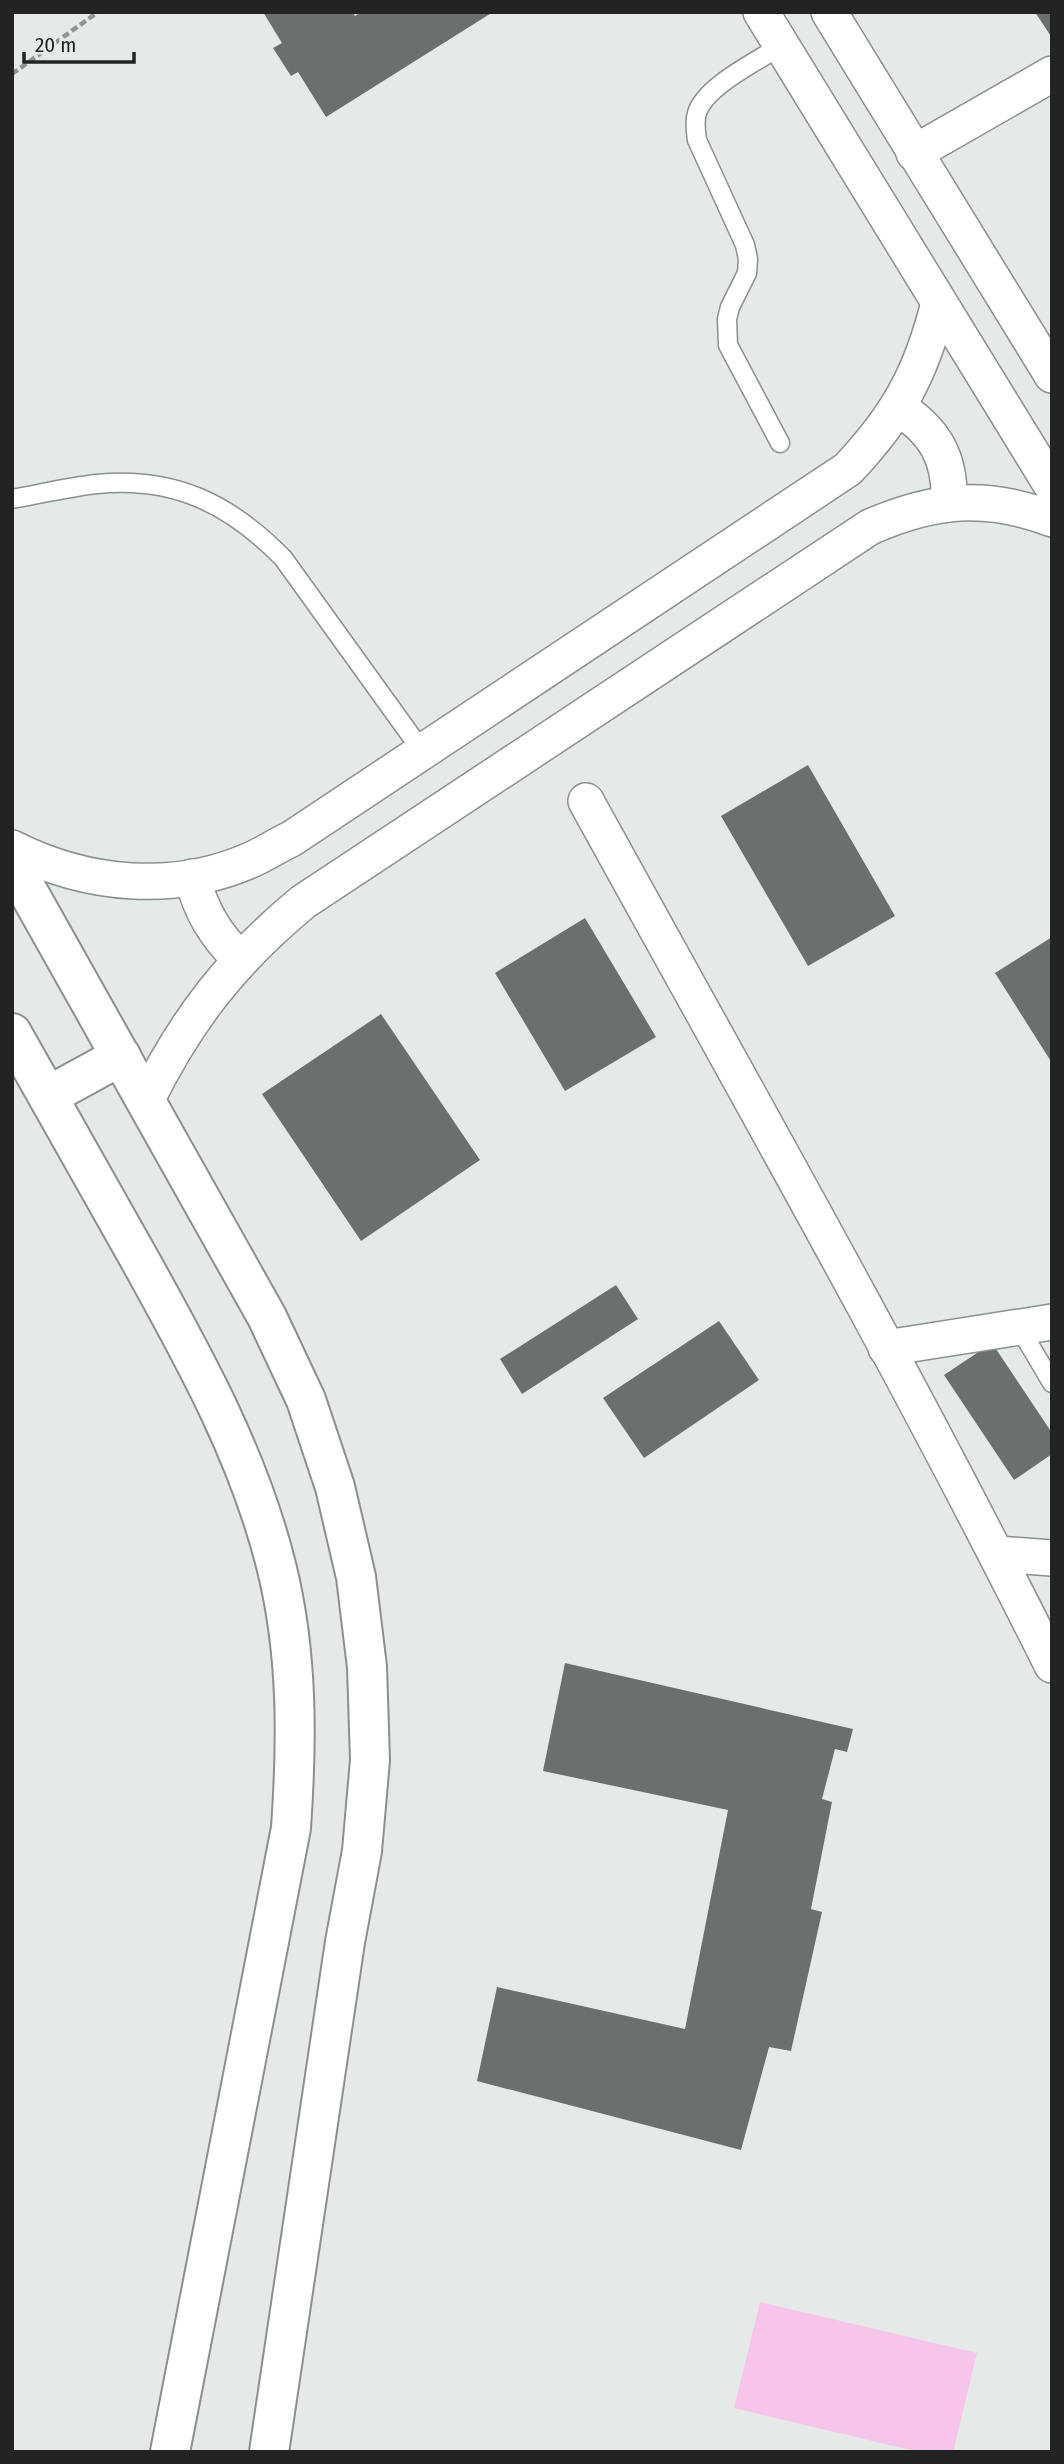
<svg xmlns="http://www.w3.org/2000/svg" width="1064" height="2464" viewBox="0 0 1064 2464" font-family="'Fira Sans Condensed',sans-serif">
<rect width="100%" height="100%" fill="#e5eae8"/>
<polygon fill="#f6c5e9" points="760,2302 977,2353 953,2452 919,2452 734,2408"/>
<g fill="#6b706e">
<polygon points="263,12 352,12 355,16 362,12 493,12 326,117 298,72 291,76 273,48 282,43"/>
<polygon points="1035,12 1052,12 1052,38"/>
<polygon points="808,765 895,916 808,966 721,816"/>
<polygon points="585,918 656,1037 565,1091 495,973"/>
<polygon points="1052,937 1052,1063 995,973"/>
<polygon points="381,1014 480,1160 361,1241 262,1094"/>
<polygon points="616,1285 638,1319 522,1394 500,1359"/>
<polygon points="719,1321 759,1380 644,1458 603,1398"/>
<polygon points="992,1343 1052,1433 1052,1454 1014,1480 944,1375"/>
<polygon points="565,1663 853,1729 847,1752 835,1749 822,1799 832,1802 811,1909 822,1912 791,2051 769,2047 741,2150 477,2081 497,1987 685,2029 728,1810 543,1771"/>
</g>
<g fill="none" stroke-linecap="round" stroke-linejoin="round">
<g stroke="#8b908e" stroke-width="21">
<g id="service">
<path d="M780,443L728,345L727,319L730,307L747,273L748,259L745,245L697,140C696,131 694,122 697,113C705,86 758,61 782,45"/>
<path d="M12,499C40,494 69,487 97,484C174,476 230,504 283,558L422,751"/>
<polyline points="1019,1327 1052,1383"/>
</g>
</g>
<g stroke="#8b908e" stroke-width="38">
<g id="minor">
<polyline points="761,12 1052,486"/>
<polyline points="829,12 1052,375"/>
<polyline points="914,153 1052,74"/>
<path d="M899,408C936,432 951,459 949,504"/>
<path d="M586,801C744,1088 906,1372 1052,1665"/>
<path d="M12,848C87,886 175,894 253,859C266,853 278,845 291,839L848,469C898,416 921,374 939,303"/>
<path d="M192,877C201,911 215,935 240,959"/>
<path d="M146,1101C187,1018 232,961 303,902L870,527C934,499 986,494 1052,519"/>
<polyline points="886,1348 1052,1322"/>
<polyline points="997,1554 1052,1558"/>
</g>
</g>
<g stroke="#8b908e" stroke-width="42">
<g id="primary">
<polyline points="12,863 267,1317 306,1400 335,1487 356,1577 367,1667 370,1760 362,1851 345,1942 269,2452"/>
<path d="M12,1033C55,1108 97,1184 140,1260C195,1359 250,1458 277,1569C298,1655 297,1741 291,1828L170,2452"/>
<polyline points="48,1096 121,1056"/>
</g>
</g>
<polyline stroke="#919493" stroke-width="4.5" stroke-dasharray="7 3.5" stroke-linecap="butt" points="12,74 98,12"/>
<use href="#service" stroke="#fff" stroke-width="18"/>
<use href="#minor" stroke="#fff" stroke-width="35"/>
<use href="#primary" stroke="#fff" stroke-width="38"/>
</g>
<rect width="1064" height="2464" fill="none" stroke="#222424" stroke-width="28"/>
<path d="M24 52v10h110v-10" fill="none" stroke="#222424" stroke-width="3.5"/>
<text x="35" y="52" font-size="21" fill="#222424" stroke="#e5eae8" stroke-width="5" paint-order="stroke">20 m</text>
</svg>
